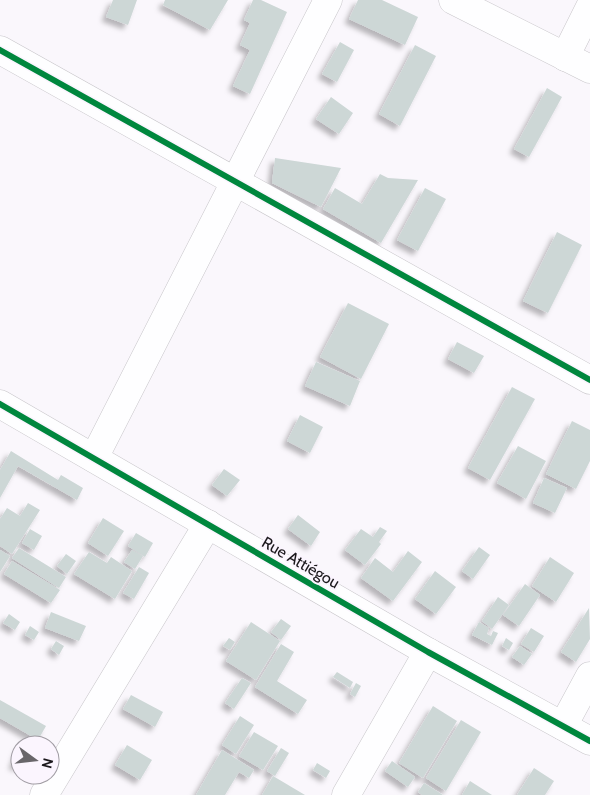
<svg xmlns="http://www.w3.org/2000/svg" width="590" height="795" viewBox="0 0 590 795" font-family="Cabin,sans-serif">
<defs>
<filter id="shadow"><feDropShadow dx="-4.5" dy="4.5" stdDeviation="2.5" flood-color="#0004"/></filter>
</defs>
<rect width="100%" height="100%" fill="#faf7fc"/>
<g fill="#cdd7d6" filter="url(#shadow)">
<polygon points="113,0 137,0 128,25 106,17"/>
<polygon points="165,0 228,0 210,30 163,5"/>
<polygon points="253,0 261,0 287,12 250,94 233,86 250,50 240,45 250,23 244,20"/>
<polygon points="358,0 382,0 418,17 405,45 349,19"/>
<polygon points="340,42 354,50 337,82 322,74"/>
<polygon points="415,45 436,56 400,126 379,114"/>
<polygon points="547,88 562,97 529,157 514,149"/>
<polygon points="331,97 353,113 339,134 316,119"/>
<polygon points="275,158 341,168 321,207 272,183"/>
<polygon points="380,174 388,178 418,180 381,243 323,209 335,188 362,204"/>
<polygon points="425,188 446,199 418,251 397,240"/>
<polygon points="557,232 582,245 548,313 523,301"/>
<polygon points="348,303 389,324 361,379 320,357"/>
<polygon points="457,342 484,356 474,373 448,359"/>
<polygon points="316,362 360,381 350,406 305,386"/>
<polygon points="512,387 535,399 490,480 468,468"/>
<polygon points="300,415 323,427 310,453 287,441"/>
<polygon points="572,421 590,430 590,461 576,489 546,474"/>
<polygon points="518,446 546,461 526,499 497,483"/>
<polygon points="11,451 58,480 61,475 83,488 77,500 18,466 0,498 0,470"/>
<polygon points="224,469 240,480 227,496 212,485"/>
<polygon points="544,478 567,488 555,513 533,503"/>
<polygon points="28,503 40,510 12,554 0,546 0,519 7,508 20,516"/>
<polygon points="298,515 320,532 311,546 288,529"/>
<polygon points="103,518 124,531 108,556 88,543"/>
<polygon points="380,527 387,531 379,542 381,544 365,565 345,550 361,529 373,537"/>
<polygon points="30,529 42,536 34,550 22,543"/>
<polygon points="136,533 153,543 145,557 128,546"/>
<polygon points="479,547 490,555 473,579 462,571"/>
<polygon points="19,548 66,577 59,588 12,558"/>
<polygon points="0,550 10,556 0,572"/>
<polygon points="132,550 143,556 135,569 124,562"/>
<polygon points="408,551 422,562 393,601 361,578 375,558 393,572"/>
<polygon points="89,552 107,563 111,557 132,571 115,599 74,574"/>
<polygon points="66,554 76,561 67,574 57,566"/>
<polygon points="550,557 574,573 556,602 532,586"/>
<polygon points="12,561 60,590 51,603 4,574"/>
<polygon points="139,567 149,573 134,599 123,593"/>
<polygon points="435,571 456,587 436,614 415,599"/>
<polygon points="525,584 540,595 519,626 503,615"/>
<polygon points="498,597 509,605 492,629 482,621"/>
<polygon points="589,608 590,639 576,662 561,652"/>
<polygon points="51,612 86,626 79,641 45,628"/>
<polygon points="9,614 20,622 15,630 3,623"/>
<polygon points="281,619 291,626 281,640 271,632"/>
<polygon points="251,622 280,641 256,680 226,661"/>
<polygon points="479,622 489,628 487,634 491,636 493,631 498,633 492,645 472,635"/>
<polygon points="30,626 39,632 34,640 25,635"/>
<polygon points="531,628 544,636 534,652 521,644"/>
<polygon points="229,638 235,642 230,650 223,646"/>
<polygon points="506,638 513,643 509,650 502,646"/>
<polygon points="56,641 64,646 59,655 51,649"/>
<polygon points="281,644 294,652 277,681 307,700 298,714 255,687"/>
<polygon points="520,646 532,654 524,665 512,657"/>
<polygon points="337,672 353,682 350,688 333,677"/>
<polygon points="242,678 251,683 234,709 225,703"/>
<polygon points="356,683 361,686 355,697 350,694"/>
<polygon points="131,695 163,712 155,727 123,709"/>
<polygon points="0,700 46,726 38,740 0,718"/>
<polygon points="433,706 457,721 423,778 399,763"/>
<polygon points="240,716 254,725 236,754 222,745"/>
<polygon points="461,720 481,732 446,791 426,778"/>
<polygon points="254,732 278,746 263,770 239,756"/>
<polygon points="20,744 20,767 13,765"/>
<polygon points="127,745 152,760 140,780 115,765"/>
<polygon points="281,748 289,753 275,776 267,771"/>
<polygon points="222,750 254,770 249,778 239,772 225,795 196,795"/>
<polygon points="392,761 415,777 408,787 385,771"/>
<polygon points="317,763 330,771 326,778 313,770"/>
<polygon points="534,768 554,781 545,795 517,795"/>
<polygon points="273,776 305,795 262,795"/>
<polygon points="470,781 492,795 462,795"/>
<polygon points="424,783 443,795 422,795 418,792"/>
</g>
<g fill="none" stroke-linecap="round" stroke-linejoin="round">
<g stroke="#c8c6ca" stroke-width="29">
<g id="minor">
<polyline points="453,0 590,69"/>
<polyline points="0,50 590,380"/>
<polyline points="565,57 590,7"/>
<polyline points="0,404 428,652 590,741"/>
<polyline points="94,458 328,0"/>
<polyline points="563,726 590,676"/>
<polyline points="44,795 208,524"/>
<polyline points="346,795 428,652"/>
</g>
</g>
<use href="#minor" stroke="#fefeff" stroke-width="28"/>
<g stroke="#fbf5fe" stroke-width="9">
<g id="cycleway">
<polyline points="0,50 590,380"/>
<polyline points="0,404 428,652 590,741"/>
</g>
</g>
<use href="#cycleway" stroke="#00873e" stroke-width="6"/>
</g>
<g text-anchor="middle" stroke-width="4" stroke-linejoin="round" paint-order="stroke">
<g font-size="16" fill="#1b181c" stroke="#fbf5fe">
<text transform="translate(301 562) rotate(30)" y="6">Rue Attiégou</text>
</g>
</g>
<g transform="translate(35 760) rotate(105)"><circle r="24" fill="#fbf5fe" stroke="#a19da4"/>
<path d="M0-4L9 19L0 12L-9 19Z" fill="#69666a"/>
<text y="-8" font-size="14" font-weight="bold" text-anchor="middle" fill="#1b181c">N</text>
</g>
</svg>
